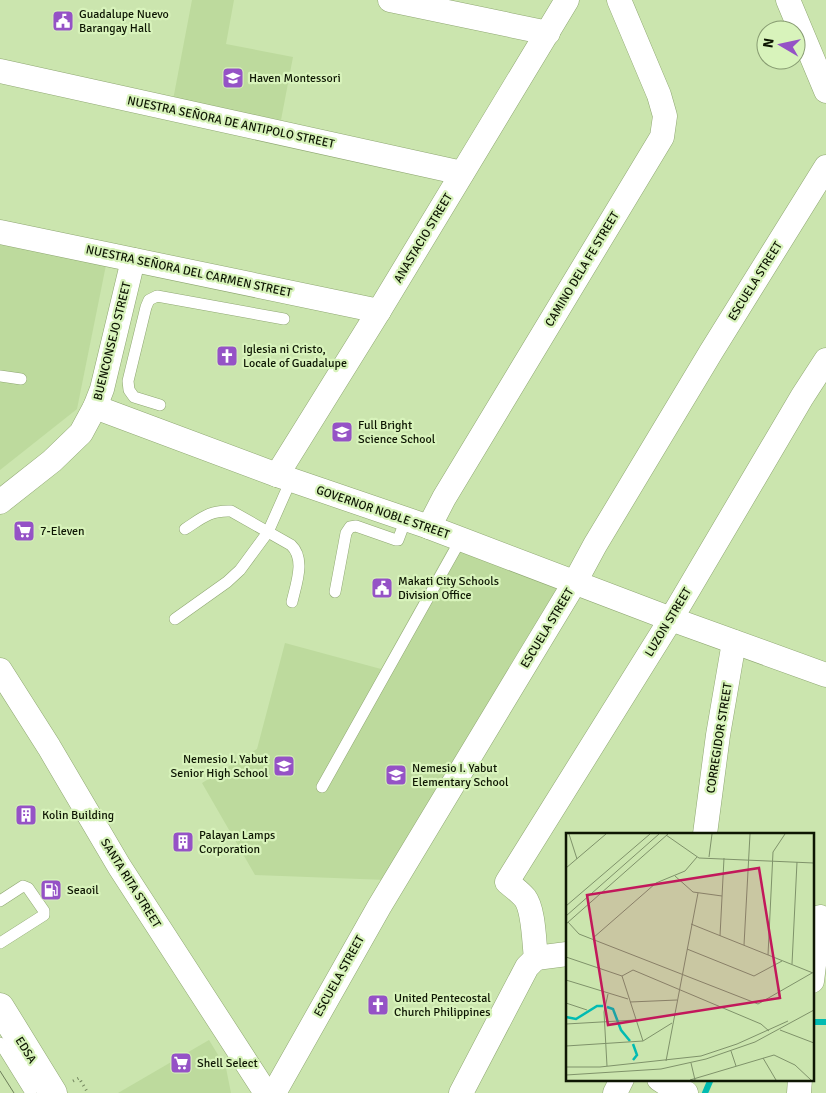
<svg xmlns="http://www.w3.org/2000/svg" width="826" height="1093" viewBox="0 0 826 1093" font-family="Signika,sans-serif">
<rect width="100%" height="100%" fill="#cbe5ae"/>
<g fill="#bdda9d">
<polygon points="192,0 234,0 226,44 293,57 281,120 173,100"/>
<polygon points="0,242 106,265 77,409 0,470"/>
<polygon points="450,545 562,591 387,880 255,875 202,783 257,749 285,643 381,669"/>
<polygon points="209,1040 226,1068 231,1093 118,1093"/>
</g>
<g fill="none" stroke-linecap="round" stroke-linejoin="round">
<g stroke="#01bbb2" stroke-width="6">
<polyline points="812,1022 826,1022"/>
<polyline points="705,1093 711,1079"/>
</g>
<g stroke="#8fa772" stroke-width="12">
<g id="service">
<polyline points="0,376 21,379"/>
<polyline points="160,405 134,397 129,390 128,381 146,307 149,300 157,296 284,319"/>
<path d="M185,529C202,518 210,510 231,511L291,545C306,559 296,584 292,602"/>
<polyline points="335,592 346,533 350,527 356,526 396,540 398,540 406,519"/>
<polyline points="175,619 227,582 240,570 268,532 291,480"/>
<polyline points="322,787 461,539"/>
<polyline points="0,901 23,886 28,888 44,911 44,915 0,943"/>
<polyline points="0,1043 31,1093"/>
</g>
</g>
<g stroke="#8fa772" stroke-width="25">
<g id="minor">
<polyline points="390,0 548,33"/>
<polyline points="788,0 826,91"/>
<polyline points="0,71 462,173"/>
<polyline points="0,232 379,311"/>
<polyline points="95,407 277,475 429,527 671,619 826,675"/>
<polyline points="277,475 379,311 567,0"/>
<polyline points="0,502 52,461 81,433 95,407 102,389 133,260"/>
<polyline points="429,527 444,498 662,137 665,116 659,95 619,0"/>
<polyline points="0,670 49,747 119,866 266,1093"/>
<polyline points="705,834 718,735 734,642"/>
<polyline points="536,958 567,954"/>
<polyline points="812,981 820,917"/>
<polyline points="659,1079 671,1087 686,1093"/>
<polyline points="274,1093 379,907 575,582 595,545 711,352 826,167"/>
<path d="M461,1093L527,967L536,958C534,943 534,910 525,898C520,892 513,887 507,882L671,619L802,397L826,360"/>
<polyline points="615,1093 622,1079"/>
<polyline points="799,1093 800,1079"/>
</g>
</g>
<g stroke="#8fa772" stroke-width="29">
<polyline id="trunk" points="0,1007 53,1093"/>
</g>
<polyline stroke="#73855e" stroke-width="3" stroke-dasharray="1 4" stroke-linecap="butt" points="73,1081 79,1078 88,1093"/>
<use href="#service" stroke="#fff" stroke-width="11"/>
<use href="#minor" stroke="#fff" stroke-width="24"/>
<use href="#trunk" stroke="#fff" stroke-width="28"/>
<polyline stroke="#6c7d58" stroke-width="1" points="0,1071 14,1093"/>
</g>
<defs>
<g id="civic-square" transform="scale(1.125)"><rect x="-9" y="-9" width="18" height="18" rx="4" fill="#9552c6" stroke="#d8f3bb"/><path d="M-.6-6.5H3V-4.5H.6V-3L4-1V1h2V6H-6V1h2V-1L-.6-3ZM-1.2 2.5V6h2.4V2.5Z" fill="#fff"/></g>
<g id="school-square" transform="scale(1.125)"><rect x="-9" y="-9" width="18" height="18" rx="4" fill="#9552c6" stroke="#d8f3bb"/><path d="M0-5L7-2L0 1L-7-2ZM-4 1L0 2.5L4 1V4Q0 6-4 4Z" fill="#fff"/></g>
<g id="church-square" transform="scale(1.125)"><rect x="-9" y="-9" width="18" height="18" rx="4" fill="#9552c6" stroke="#d8f3bb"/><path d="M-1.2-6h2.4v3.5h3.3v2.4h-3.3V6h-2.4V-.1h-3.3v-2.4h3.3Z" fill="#fff"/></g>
<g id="supermarket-square" transform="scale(1.125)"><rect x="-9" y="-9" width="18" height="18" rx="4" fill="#9552c6" stroke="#d8f3bb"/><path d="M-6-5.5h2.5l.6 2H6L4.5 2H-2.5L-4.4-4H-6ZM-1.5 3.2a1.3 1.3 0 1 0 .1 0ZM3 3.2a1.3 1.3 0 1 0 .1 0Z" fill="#fff"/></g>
<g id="building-square" transform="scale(1.125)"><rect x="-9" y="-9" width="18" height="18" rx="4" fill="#9552c6" stroke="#d8f3bb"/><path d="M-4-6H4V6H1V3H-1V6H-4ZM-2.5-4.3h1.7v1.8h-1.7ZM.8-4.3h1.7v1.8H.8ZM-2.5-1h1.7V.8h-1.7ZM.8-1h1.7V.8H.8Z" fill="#fff"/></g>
<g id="fuel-square" transform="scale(1.125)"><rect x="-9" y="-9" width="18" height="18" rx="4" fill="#9552c6" stroke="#d8f3bb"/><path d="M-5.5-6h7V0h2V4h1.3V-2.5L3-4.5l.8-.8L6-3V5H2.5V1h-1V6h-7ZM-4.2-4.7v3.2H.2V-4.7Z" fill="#fff"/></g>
</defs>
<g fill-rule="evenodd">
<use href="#civic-square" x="63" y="21"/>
<use href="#school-square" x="233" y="78"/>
<use href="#church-square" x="227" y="356"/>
<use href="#school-square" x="342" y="432"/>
<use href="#supermarket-square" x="24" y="531"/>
<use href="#civic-square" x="382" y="588"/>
<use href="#school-square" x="284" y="766"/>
<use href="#school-square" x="396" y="775"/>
<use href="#building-square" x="26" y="815"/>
<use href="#building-square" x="183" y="842"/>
<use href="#fuel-square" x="51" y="890"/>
<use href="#church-square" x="378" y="1005"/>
<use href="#supermarket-square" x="181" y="1063"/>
</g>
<g text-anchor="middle" stroke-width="4.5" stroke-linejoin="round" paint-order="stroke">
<g font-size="12" fill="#0e1603" stroke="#d8f3bb" text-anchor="start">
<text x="79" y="18">Guadalupe Nuevo<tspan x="79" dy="14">Barangay Hall</tspan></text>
<text x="249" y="82">Haven Montessori</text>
<text x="243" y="353">Iglesia ni Cristo,<tspan x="243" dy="14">Locale of Guadalupe</tspan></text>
<text x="358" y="429">Full Bright<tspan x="358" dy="14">Science School</tspan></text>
<text x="40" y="535">7-Eleven</text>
<text x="398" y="585">Makati City Schools<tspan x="398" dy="14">Division Office</tspan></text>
<text x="268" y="763" text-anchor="end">Nemesio I. Yabut<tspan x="268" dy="14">Senior High School</tspan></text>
<text x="412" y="772">Nemesio I. Yabut<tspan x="412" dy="14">Elementary School</tspan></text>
<text x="42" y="819">Kolin Building</text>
<text x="199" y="839">Palayan Lamps<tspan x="199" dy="14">Corporation</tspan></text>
<text x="67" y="894">Seaoil</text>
<text x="394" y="1002">United Pentecostal<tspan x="394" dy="14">Church Philippines</tspan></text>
<text x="197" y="1067">Shell Select</text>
</g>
<g font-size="12" fill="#0e1603" stroke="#d8f3bb">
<text transform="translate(231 122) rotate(12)" y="4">NUESTRA SEÑORA DE ANTIPOLO STREET</text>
<text transform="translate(423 238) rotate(-59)" y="4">ANASTACIO STREET</text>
<text transform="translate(582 269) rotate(-59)" y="4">CAMINO DELA FE STREET</text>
<text transform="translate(189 271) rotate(12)" y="4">NUESTRA SEÑORA DEL CARMEN STREET</text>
<text transform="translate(755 281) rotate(-58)" y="4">ESCUELA STREET</text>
<text transform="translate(112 341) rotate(-76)" y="4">BUENCONSEJO STREET</text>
<text transform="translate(383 512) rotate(19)" y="4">GOVERNOR NOBLE STREET</text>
<text transform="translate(668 622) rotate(-59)" y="4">LUZON STREET</text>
<text transform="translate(547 628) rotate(-59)" y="4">ESCUELA STREET</text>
<text transform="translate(719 738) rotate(-81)" y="4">CORREGIDOR STREET</text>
<text transform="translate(131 883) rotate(58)" y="4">SANTA RITA STREET</text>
<text transform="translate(339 976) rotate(-61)" y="4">ESCUELA STREET</text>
<text transform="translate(26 1050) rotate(58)" y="4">EDSA</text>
</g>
</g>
<g transform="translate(566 833)">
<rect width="248" height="248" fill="#cbe5ae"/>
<path fill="none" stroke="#01bbb2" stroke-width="2.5" d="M41,174L47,176L55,197L64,208M0,184L10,186L31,173H37M67,211L71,222L67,227"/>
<path fill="none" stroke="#7f926a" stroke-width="1" d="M3,1L11,26M100,2L133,25L248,30M143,24L146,1M0,35L40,1M109,43L127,59L156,63M0,73L84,1M0,83L93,1M2,89L13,101L192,171L246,140M0,91L102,1M125,91L247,140M154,103L158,25M27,105L90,50L119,38L131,24M178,112L184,1M121,116L188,143L216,128M202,122L207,19L219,1M0,124L56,143L67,137L195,191L203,198M226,131L231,29M56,143L77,208M0,147L62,166M64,169L111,167M0,170L21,177M0,191L70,187M214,197L248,210M0,213L77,208L106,190M165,218L170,233M197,225L210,247M100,228L132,60M125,230L129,247M41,233L38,179L42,161M0,234H34L135,223L171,211L222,188M0,242L95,236L140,226L189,209L248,177M124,247L208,222L229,232L245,247"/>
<path fill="#c2185b" fill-opacity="0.15" stroke="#c2185b" stroke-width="2.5" d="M193,35L214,165L42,192L21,62Z"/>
<rect width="248" height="248" fill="none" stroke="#0e1603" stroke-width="2.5"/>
</g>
<g transform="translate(781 45) rotate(279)"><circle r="24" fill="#d8f3bb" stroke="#879b71"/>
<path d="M0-4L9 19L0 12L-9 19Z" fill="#9552c6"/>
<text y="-8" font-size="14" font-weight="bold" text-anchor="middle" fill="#0e1603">N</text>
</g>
</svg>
